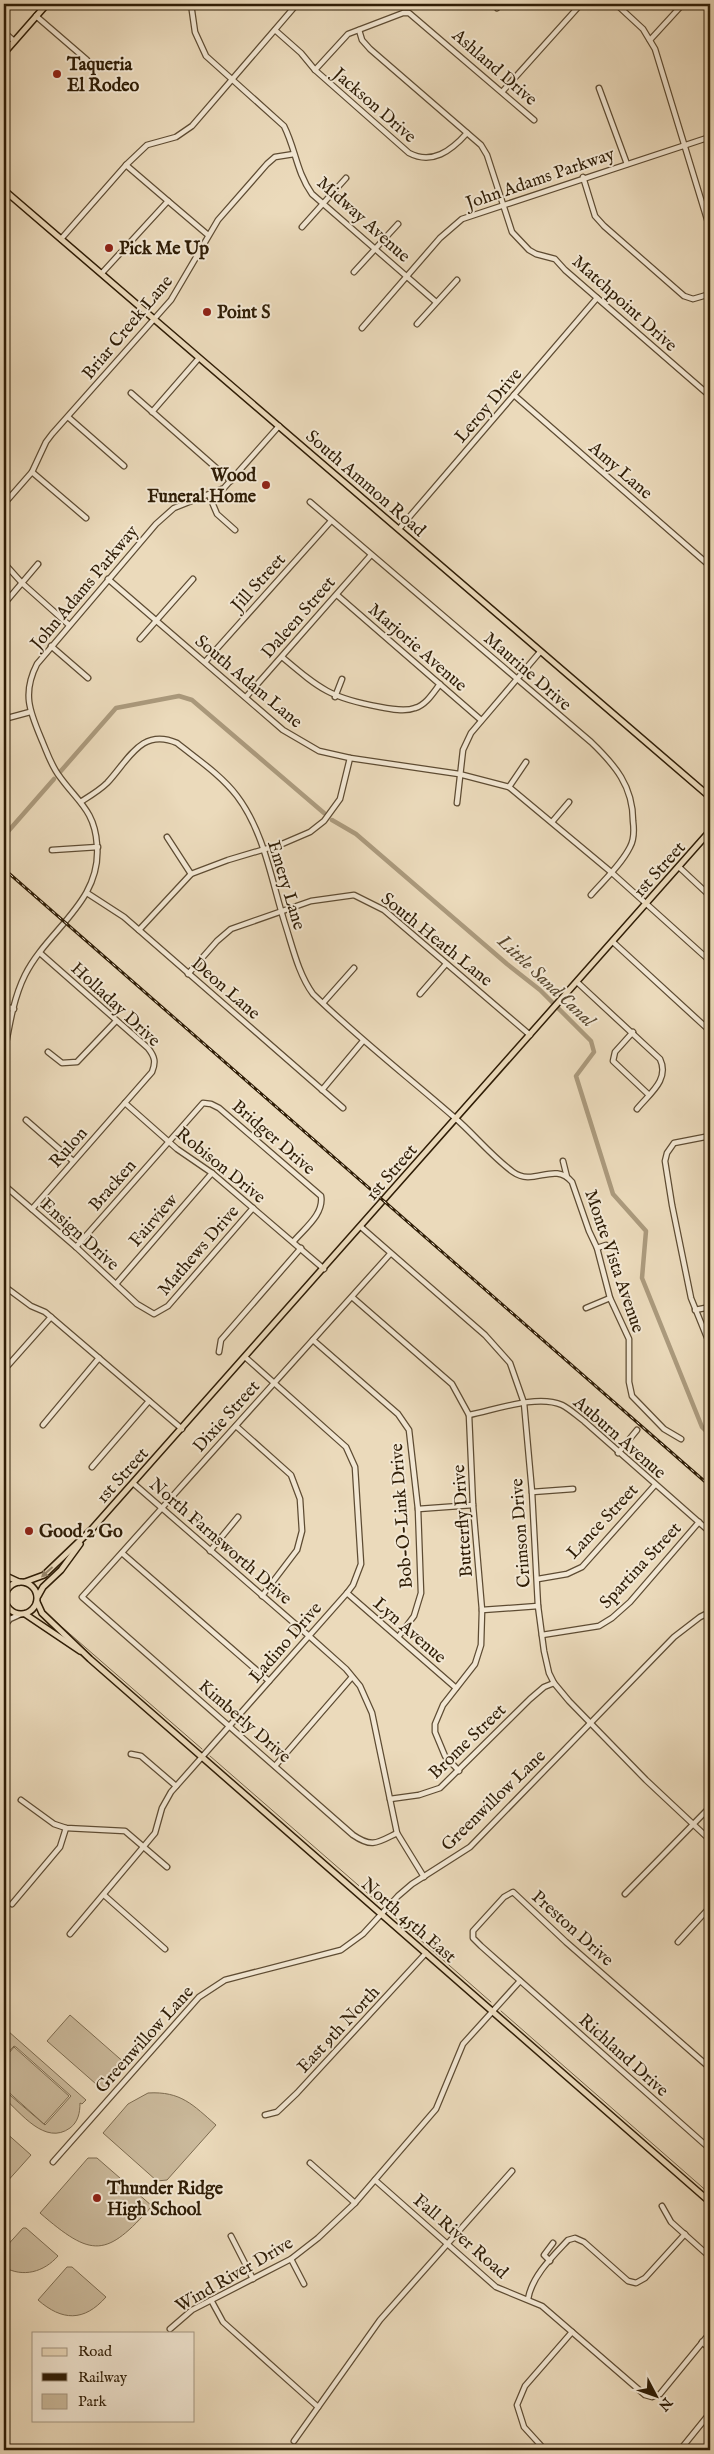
<svg xmlns="http://www.w3.org/2000/svg" width="714" height="2454" viewBox="0 0 714 2454" font-family="'IM FELL English',serif">
<rect width="100%" height="100%" fill="#ebdabb"/>
<filter id="stains"><feTurbulence type="fractalNoise" baseFrequency=".004" numOctaves="4"/><feColorMatrix values="0 0 0 0 .2 0 0 0 0 .09 0 0 0 0 .02 0 0 0 .5 -.17"/></filter>
<radialGradient id="worn" r=".72"><stop offset=".6" stop-color="#630" stop-opacity="0"/><stop offset="1" stop-color="#630" stop-opacity=".3"/></radialGradient>
<g fill="#cbba9c" stroke="#7d6c51">
<polygon points="70,2015 127,2065 104,2091 47,2041"/>
<path d="M8,2031L86,2100L82,2104L80,2103C80,2113 78,2122 70,2128C45,2146 21,2113 4,2098V2090L45,2125L71,2096L16,2047L14,2046L4,2057V2036Z"/>
<polygon points="14,2047 69,2096 44,2124 4,2088 4,2059"/>
<path d="M148,2093C181,2091 193,2105 216,2125L167,2180L157,2181L103,2133L128,2104Z"/>
<polygon points="4,2131 31,2155 5,2184 4,2183"/>
<path d="M88,2158H97L152,2206C106,2258 92,2258 40,2213Z"/>
<path d="M23,2228H26L58,2256C44,2272 23,2278 4,2267V2249Z"/>
<path d="M67,2267H72L106,2297C84,2322 62,2321 38,2300Z"/>
</g>
<g fill="none" stroke-linecap="round" stroke-linejoin="round">
<g stroke="#79684d" stroke-width="1">
<polyline points="47,1614 202,1749"/>
<polyline points="210,1756 381,1905"/>
<polyline points="392,1915 491,2002"/>
<polyline points="501,2011 710,2194"/>
</g>
<g stroke="#ab9a7d" stroke-width="4.5">
<polyline points="60,772 116,708 179,696 192,700 324,813"/>
<polyline points="332,820 356,834 507,964 540,990 591,1041 594,1052 576,1076 613,1194 646,1231 642,1278 702,1427 710,1435"/>
<polyline points="4,836 54,779"/>
</g>
<g stroke="#5e4c33" stroke-width="7">
<g id="minor">
<path d="M191,4L195,32L206,56L284,126C296,150 296,171 312,194L436,302"/>
<polyline points="616,4 643,29 655,49 710,229"/>
<polyline points="497,8 502,4"/>
<polyline points="36,16 87,60"/>
<path d="M275,30L301,53L315,70L409,153C432,165 451,151 467,133"/>
<polyline points="359,30 362,40 370,49 481,145 487,155 512,232 529,250 536,254 555,259 565,270 710,396"/>
<polyline points="4,32 14,41"/>
<polyline points="650,40 683,4"/>
<polyline points="315,70 348,34 403,13 409,13 534,120"/>
<polyline points="599,88 627,164"/>
<polyline points="502,92 581,4"/>
<polyline points="583,177 595,216 604,226 684,296 693,299 710,294"/>
<polyline points="168,201 126,165 147,145 176,137 192,126 297,4"/>
<polyline points="302,227 346,178"/>
<polyline points="61,239 126,165"/>
<polyline points="354,272 398,224"/>
<polyline points="102,273 168,201 208,235"/>
<polyline points="417,324 457,280"/>
<polyline points="362,328 440,238 462,219 710,137"/>
<polyline points="131,393 231,481"/>
<polyline points="514,395 710,566"/>
<polyline points="152,412 199,358"/>
<polyline points="68,417 124,466"/>
<polyline points="32,472 86,518"/>
<polyline points="209,495 217,514 235,530"/>
<path d="M310,502L591,742C615,765 633,786 633,821C634,829 634,840 630,847C621,865 604,880 591,895"/>
<polyline points="4,504 32,472 46,442 52,434 171,300 218,220 267,164 275,157 294,154"/>
<polyline points="399,529 597,298"/>
<polyline points="4,563 22,583 69,625"/>
<polyline points="108,579 283,730 319,751 350,758 459,774 509,787 611,872 710,961"/>
<polyline points="337,595 481,720"/>
<polyline points="4,604 38,564"/>
<polyline points="140,639 193,579"/>
<polyline points="51,646 88,678"/>
<path d="M282,657C320,689 330,698 380,707C390,709 405,712 415,708C426,705 433,693 440,684"/>
<polyline points="205,662 331,521"/>
<polyline points="246,697 371,555"/>
<polyline points="335,697 342,679"/>
<polyline points="4,719 30,712"/>
<polyline points="509,787 526,762"/>
<path d="M82,801C90,796 100,790 107,783C128,761 141,727 177,743C197,759 221,775 237,796C265,833 272,884 286,927C293,949 299,975 313,994C358,1038 407,1076 454,1117C474,1134 491,1156 513,1172C534,1187 554,1161 572,1182L589,1231L597,1248L610,1298L629,1339V1382L632,1396L664,1429L681,1439"/>
<polyline points="457,803 463,750 471,733 540,652"/>
<polyline points="552,822 569,802"/>
<polyline points="167,837 191,874"/>
<polyline points="52,850 98,847"/>
<polyline points="679,867 710,896"/>
<polyline points="87,893 124,917 343,1108"/>
<polyline points="139,930 191,874 228,860 282,844 310,832 324,821 340,799 350,758"/>
<polyline points="613,942 710,1031"/>
<polyline points="188,974 217,941 231,929 311,901 354,895 384,910 530,1035"/>
<path d="M577,982L660,1059C670,1080 649,1094 637,1109"/>
<polyline points="420,994 446,964"/>
<polyline points="323,1003 354,968"/>
<polyline points="4,1006 14,1009"/>
<polyline points="633,1032 615,1052 613,1061 649,1095"/>
<polyline points="48,1052 62,1063 77,1062 116,1021"/>
<path d="M4,1055C9,1028 13,999 25,975C48,929 102,902 97,845C95,811 78,802 60,777C52,767 48,755 43,743C31,714 21,695 37,664L156,524L174,508L224,488L279,426"/>
<polyline points="322,1090 363,1041"/>
<polyline points="125,1103 177,1149 212,1173 324,1269"/>
<polyline points="26,1120 73,1161"/>
<polyline points="710,1136 674,1143 667,1153 665,1161 672,1205 691,1298 710,1345"/>
<polyline points="563,1161 567,1177"/>
<polyline points="4,1185 76,1247 137,1304 154,1314 168,1306 253,1208"/>
<path d="M32,1209L152,1072C156,1062 155,1057 148,1048L40,953"/>
<polyline points="361,1227 485,1335 510,1363 524,1403 532,1492 538,1606 544,1651 549,1673 554,1683 569,1701 646,1780 710,1840"/>
<path d="M76,1247L203,1103L211,1104L219,1108L321,1196C324,1214 305,1228 294,1241"/>
<polyline points="597,1248 606,1245"/>
<path d="M390,1254L82,1597L353,1835C372,1848 377,1843 397,1833"/>
<polyline points="116,1284 212,1173"/>
<polyline points="4,1286 31,1306 45,1312 182,1429"/>
<polyline points="352,1297 452,1384 469,1415 473,1505 482,1610 481,1645 475,1664 443,1705 435,1724 435,1732 445,1756 459,1771"/>
<polyline points="586,1308 610,1298"/>
<polyline points="695,1310 710,1307"/>
<polyline points="313,1340 398,1414 409,1430 418,1509 421,1593 414,1616 399,1636"/>
<polyline points="219,1352 221,1340 301,1248"/>
<polyline points="4,1370 51,1317"/>
<path d="M469,1415C495,1410 537,1394 562,1405C570,1409 577,1416 584,1421L710,1532"/>
<polyline points="43,1425 99,1358"/>
<polyline points="236,1426 291,1475 300,1499 302,1531 297,1550 262,1596"/>
<polyline points="618,1453 637,1430"/>
<polyline points="92,1467 149,1401"/>
<polyline points="133,1483 309,1636 346,1669 360,1686 372,1713 397,1833 424,1877"/>
<polyline points="532,1492 573,1489"/>
<polyline points="418,1509 473,1505"/>
<polyline points="210,1551 238,1517"/>
<polyline points="122,1553 269,1681"/>
<polyline points="538,1579 567,1574 582,1567 655,1485"/>
<polyline points="347,1593 456,1688"/>
<polyline points="4,1610 5,1603"/>
<polyline points="482,1610 538,1606"/>
<polyline points="4,1627 10,1619 19,1615"/>
<polyline points="542,1635 599,1626 612,1618 630,1602 699,1522"/>
<polyline points="131,1754 141,1756 176,1786"/>
<polyline points="275,1766 352,1677"/>
<polyline points="390,1799 419,1795 440,1788 530,1699 544,1687 554,1683"/>
<polyline points="21,1800 54,1824 66,1828 125,1831 167,1867"/>
<polyline points="625,1894 710,1807"/>
<polyline points="104,1895 165,1949"/>
<polyline points="12,1904 60,1847 66,1828"/>
<polyline points="70,1934 155,1833 162,1808 171,1792 347,1593 353,1585 361,1564 355,1467 346,1447 245,1357"/>
<polyline points="678,1942 710,1907"/>
<polyline points="710,2068 566,1942 513,1892 504,1897 473,1931 473,1938 481,1946 710,2149"/>
<polyline points="265,2115 277,2112 297,2093 426,1953"/>
<polyline points="53,2162 199,1997 225,1980 341,1950 363,1934 398,1896 412,1884 470,1847 674,1637 700,1617 710,1612"/>
<polyline points="310,2163 355,2203"/>
<polyline points="375,2180 496,2287 542,2306 645,2395 652,2397 660,2394 710,2333"/>
<polyline points="662,2206 671,2222 710,2257"/>
<polyline points="231,2236 253,2279"/>
<polyline points="291,2259 304,2284"/>
<polyline points="550,2261 544,2255 553,2243"/>
<path d="M528,2299C532,2276 552,2257 568,2240L575,2238L584,2242L628,2281L636,2283L645,2278L685,2234"/>
<polyline points="211,2300 223,2322 318,2407"/>
<polyline points="170,2329 192,2310 291,2259 318,2238 355,2203 436,2109 463,2044 520,1981"/>
<polyline points="702,2342 710,2349"/>
<polyline points="294,2441 380,2320 512,2171"/>
<polyline points="545,2450 524,2427 517,2405 525,2386 572,2332"/>
<polyline points="680,2450 710,2413"/>
</g>
</g>
<g stroke="#2f1d06" stroke-width="8">
<g id="major">
<polyline points="4,53 47,4"/>
<polyline points="4,190 710,797"/>
<polyline points="4,1575 19,1582"/>
<circle cx="21" cy="1598" r="16"/>
<polyline points="25,1582 44,1575 91,1530 710,831"/>
<polyline points="38,1596 43,1587 61,1570 80,1544"/>
<polyline points="37,1602 42,1613 90,1659 710,2202"/>
<polyline points="25,1614 80,1651"/>
</g>
</g>
<use href="#minor" stroke="#f2e7d3" stroke-width="4.5"/>
<use href="#major" stroke="#ebdabb" stroke-width="5"/>
<g stroke="#2f1d06" stroke-width="3">
<polyline id="rail" points="4,869 710,1486"/>
</g>
<use href="#rail" stroke="#f2e7d3" stroke-width="1" stroke-dasharray="4" stroke-linecap="butt"/>
</g>
<defs><path id="oneway-solid" d="M-6-.8H1V-3.2L6.5 0L1 3.2V.8H-6Z" transform="scale(1.25)"/></defs>
<use fill="#96856a" href="#oneway-solid" transform="translate(47 1572) rotate(138)"/>
<g fill="#8f2418" stroke="#f2e7d3" stroke-width="2">
<circle cx="57" cy="74" r="5"/>
<circle cx="109" cy="248" r="5"/>
<circle cx="207" cy="312" r="5"/>
<circle cx="266" cy="485" r="5"/>
<circle cx="29" cy="1531" r="5"/>
<circle cx="97" cy="2198" r="5"/>
</g>
<g text-anchor="middle" stroke-width="4" stroke-linejoin="round" paint-order="stroke">
<g font-size="18" font-weight="bold" fill="#2f1d06" stroke="#f2e7d3" text-anchor="start">
<text x="67" y="70">Taqueria<tspan x="67" dy="21">El Rodeo</tspan></text>
<text x="119" y="254">Pick Me Up</text>
<text x="217" y="318">Point S</text>
<text x="256" y="481" text-anchor="end">Wood<tspan x="256" dy="21">Funeral Home</tspan></text>
<text x="39" y="1537">Good 2 Go</text>
<text x="107" y="2194">Thunder Ridge<tspan x="107" dy="21">High School</tspan></text>
</g>
<g font-size="18" fill="#2f1d06" stroke="#f2e7d3">
<text transform="translate(495 67) rotate(41)" y="6">Ashland Drive</text>
<text transform="translate(375 105) rotate(41)" y="6">Jackson Drive</text>
<text transform="translate(540 178) rotate(-19)" y="6">John Adams Parkway</text>
<text transform="translate(364 219) rotate(42)" y="6">Midway Avenue</text>
<text transform="translate(625 303) rotate(42)" y="6">Matchpoint Drive</text>
<text transform="translate(127 327) rotate(-50)" y="6">Briar Creek Lane</text>
<text transform="translate(488 405) rotate(-49)" y="6">Leroy Drive</text>
<text transform="translate(621 470) rotate(41)" y="6">Amy Lane</text>
<text transform="translate(366 483) rotate(41)" y="6">South Ammon Road</text>
<text transform="translate(258 582) rotate(-48)" y="6">Jill Street</text>
<text transform="translate(84 587) rotate(-50)" y="6">John Adams Parkway</text>
<text transform="translate(298 617) rotate(-49)" y="6">Daleen Street</text>
<text transform="translate(418 647) rotate(41)" y="6">Marjorie Avenue</text>
<text transform="translate(528 671) rotate(41)" y="6">Maurine Drive</text>
<text transform="translate(249 681) rotate(40)" y="6">South Adam Lane</text>
<text transform="translate(659 869) rotate(-48)" y="6">1st Street</text>
<text transform="translate(287 885) rotate(73)" y="6">Emery Lane</text>
<text transform="translate(437 939) rotate(39)" y="6">South Heath Lane</text>
<text transform="translate(226 988) rotate(41)" y="6">Deon Lane</text>
<text transform="translate(116 1004) rotate(43)" y="6">Holladay Drive</text>
<text transform="translate(274 1137) rotate(41)" y="6">Bridger Drive</text>
<text transform="translate(68 1147) rotate(-49)" y="6">Rulon</text>
<text transform="translate(221 1165) rotate(39)" y="6">Robison Drive</text>
<text transform="translate(391 1172) rotate(-49)" y="6">1st Street</text>
<text transform="translate(112 1185) rotate(-49)" y="6">Bracken</text>
<text transform="translate(153 1220) rotate(-49)" y="6">Fairview</text>
<text transform="translate(80 1234) rotate(42)" y="6">Ensign Drive</text>
<text transform="translate(198 1250) rotate(-49)" y="6">Mathews Drive</text>
<text transform="translate(615 1261) rotate(71)" y="6">Monte Vista Avenue</text>
<text transform="translate(226 1416) rotate(-48)" y="6">Dixie Street</text>
<text transform="translate(620 1437) rotate(41)" y="6">Auburn Avenue</text>
<text transform="translate(122 1475) rotate(-48)" y="6">1st Street</text>
<text transform="translate(401 1516) rotate(-94)" y="6">Bob-O-Link Drive</text>
<text transform="translate(462 1521) rotate(-94)" y="6">Butterfly Drive</text>
<text transform="translate(602 1521) rotate(-47)" y="6">Lance Street</text>
<text transform="translate(520 1533) rotate(-94)" y="6">Crimson Drive</text>
<text transform="translate(221 1541) rotate(41)" y="6">North Farnsworth Drive</text>
<text transform="translate(640 1565) rotate(-47)" y="6">Spartina Street</text>
<text transform="translate(410 1630) rotate(41)" y="6">Lyn Avenue</text>
<text transform="translate(285 1642) rotate(-49)" y="6">Ladino Drive</text>
<text transform="translate(245 1721) rotate(41)" y="6">Kimberly Drive</text>
<text transform="translate(467 1741) rotate(-44)" y="6">Brome Street</text>
<text transform="translate(493 1800) rotate(-44)" y="6">Greenwillow Lane</text>
<text transform="translate(409 1920) rotate(41)" y="6">North 45th East</text>
<text transform="translate(573 1928) rotate(42)" y="6">Preston Drive</text>
<text transform="translate(338 2029) rotate(-47)" y="6">East 9th North</text>
<text transform="translate(144 2039) rotate(-48)" y="6">Greenwillow Lane</text>
<text transform="translate(624 2055) rotate(42)" y="6">Richland Drive</text>
<text transform="translate(461 2236) rotate(41)" y="6">Fall River Road</text>
<text transform="translate(234 2274) rotate(-30)" y="6">Wind River Drive</text>
</g>
<g font-size="19" font-style="italic" fill="#5a4930" stroke="#f2e7d3">
<text transform="translate(547 980) rotate(43)" y="7">Little Sand Canal</text>
</g>
</g>
<rect width="714" height="2454" fill="none" stroke="#ebdabb" stroke-width="20"/>
<rect x="5" y="5" width="704" height="2444" fill="none" stroke="#2f1d06" stroke-width="2.5"/>
<rect x="10" y="10" width="694" height="2434" fill="none" stroke="#2f1d06"/>
<rect x="32" y="2332" width="162" height="90" fill="#f2e7d3" stroke="#a49681"/>
<rect x="42" y="2348" width="25" height="8" fill="#ebdabb" stroke="#a49681"/>
<text x="78" y="2356" font-size="15" fill="#2f1d06">Road</text>
<rect x="42" y="2373" width="25" height="8" fill="#2f1d06" stroke="#a49681"/>
<text x="78" y="2382" font-size="15" fill="#2f1d06">Railway</text>
<rect x="42" y="2394" width="25" height="15" fill="#cbba9c" stroke="#a49681"/>
<text x="78" y="2406" font-size="15" fill="#2f1d06">Park</text>
<g transform="translate(656 2396) rotate(131)" stroke="#f2e7d3" stroke-width="4" paint-order="stroke">
<path d="M0-4L9 19L0 12L-9 19Z" fill="#2f1d06"/>
<text y="-8" font-size="14" font-weight="bold" text-anchor="middle" fill="#2f1d06">N</text>
</g>
<rect width="100%" height="100%" filter="url(#stains)"/>
<rect width="100%" height="100%" fill="url(#worn)"/>
</svg>
